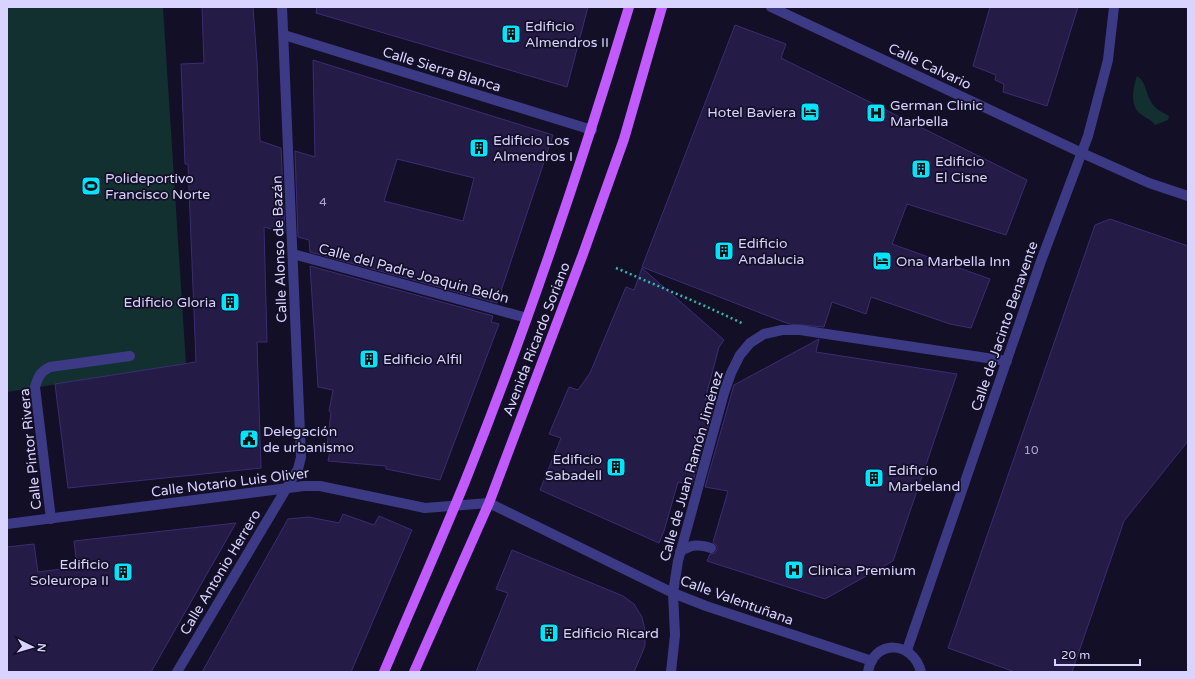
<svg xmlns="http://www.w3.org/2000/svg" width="1195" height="679" viewBox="0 0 1195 679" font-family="'Varela Round',sans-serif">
<rect width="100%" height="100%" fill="#130f26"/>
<g fill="#12302f">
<polygon points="16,7 163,7 186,364 7,392 7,8"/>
<path d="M1137,76C1146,81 1146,94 1151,102C1155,109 1162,112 1169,116L1168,120L1155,125C1151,119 1147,119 1142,115C1129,107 1133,88 1137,76Z"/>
</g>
<g fill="#241b47" stroke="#3b2d73" fill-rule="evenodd">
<polygon points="202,7 253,7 257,62 260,141 281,148 285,233 264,227 267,342 257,342 261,468 68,488 55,384 196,362 188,164 185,164 181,64 204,63"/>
<polygon points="317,7 588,7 567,87 316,13"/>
<polygon points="990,7 1078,7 1047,106 1003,92 1004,84 995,80 996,75 973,66"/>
<polygon points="735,25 786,44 781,58 1027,180 1006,235 907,204 892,244 990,279 971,328 950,324 871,297 866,314 832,302 824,327 789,324 642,267"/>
<path d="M313,60L553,135L497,303L310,252L309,240L298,237L295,151L315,157ZM397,159L474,178L463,221L384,201Z"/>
<polygon points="1110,219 1188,246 1188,441 1124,521 1072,672 1015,672 948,648 1095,225"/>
<polygon points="310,266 493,316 491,322 499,324 440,480 386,469 386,466 328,461 331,446 327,446 331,412 329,411 333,390 318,387"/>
<polygon points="642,268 724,340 719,347 705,400 717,394 692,485 678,482 664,531 659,543 540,490 561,438 549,434 569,387 578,390 590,373 626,287 634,290"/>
<polygon points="819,339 816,352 957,374 893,561 825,599 707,561 710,554 715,553 717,549 717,546 713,542 728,491 705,487 734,385"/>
<polygon points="343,514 374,525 379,516 412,530 351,672 202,672 288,519 309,517 339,523"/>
<polygon points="236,523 151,672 7,672 7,547 34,544 38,572 77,567 74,541"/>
<polygon points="512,550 623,596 634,604 642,617 645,630 645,646 634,672 476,672 508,593 496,589"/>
</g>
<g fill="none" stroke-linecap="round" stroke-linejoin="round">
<polyline stroke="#2fb8b0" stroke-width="2.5" stroke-dasharray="2 3" stroke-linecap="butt" points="616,268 705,306 744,324"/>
<path stroke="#3d3a85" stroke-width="10" d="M680,552C691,544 699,544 711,548"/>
<polyline stroke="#3d3a85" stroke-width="10" points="293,254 527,318"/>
<g stroke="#3d3a85" stroke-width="10">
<polyline points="771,7 1082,153 1149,183 1188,196"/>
<polyline points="284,35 592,130"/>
<path d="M51,519L35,387C38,377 40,372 50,367L130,356"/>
<polyline points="7,524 304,486 320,486 425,508 489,503 673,593 706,606 872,661"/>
<polyline points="907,650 1041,261 1088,136 1108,60 1114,7"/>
<polyline points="177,672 298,469 301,457 282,7"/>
<polyline points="671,672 675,635 673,593 678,561 724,393 731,373 740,355 750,343 764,334 782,330 800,330 1007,361"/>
<path d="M868,672C873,639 913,640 921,672"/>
</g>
<g stroke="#c25bff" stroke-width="10">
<path d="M384,672C411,608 440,543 466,479C528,324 581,166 629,7"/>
<polyline points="414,672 489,503 583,254 624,139 662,7"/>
</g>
</g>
<defs>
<g id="building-square" transform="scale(1)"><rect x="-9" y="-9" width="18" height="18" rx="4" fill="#00e5ff" stroke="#130f26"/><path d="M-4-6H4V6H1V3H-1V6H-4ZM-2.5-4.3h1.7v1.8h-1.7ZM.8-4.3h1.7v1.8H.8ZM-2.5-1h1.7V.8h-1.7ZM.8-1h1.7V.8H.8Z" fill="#111"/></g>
<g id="hotel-square" transform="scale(1)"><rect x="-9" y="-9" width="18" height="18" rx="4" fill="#00e5ff" stroke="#130f26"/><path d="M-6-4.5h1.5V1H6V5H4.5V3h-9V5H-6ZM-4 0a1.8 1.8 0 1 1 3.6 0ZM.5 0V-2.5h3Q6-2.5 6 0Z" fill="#111"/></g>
<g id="hospital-square" transform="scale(1)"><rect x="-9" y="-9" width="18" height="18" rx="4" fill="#00e5ff" stroke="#130f26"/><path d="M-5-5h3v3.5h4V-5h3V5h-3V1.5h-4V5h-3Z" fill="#111"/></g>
<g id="stadium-square" transform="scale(1)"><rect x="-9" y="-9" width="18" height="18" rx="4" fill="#00e5ff" stroke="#130f26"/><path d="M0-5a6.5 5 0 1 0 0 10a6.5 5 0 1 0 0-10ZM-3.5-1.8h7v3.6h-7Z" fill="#111"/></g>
<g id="civic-square" transform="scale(1)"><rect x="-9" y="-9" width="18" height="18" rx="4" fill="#00e5ff" stroke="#130f26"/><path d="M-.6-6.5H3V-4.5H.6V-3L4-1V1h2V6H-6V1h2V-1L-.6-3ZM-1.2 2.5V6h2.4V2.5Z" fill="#111"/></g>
</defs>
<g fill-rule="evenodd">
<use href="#building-square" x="511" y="34"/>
<use href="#hotel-square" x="810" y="112"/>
<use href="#hospital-square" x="876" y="113"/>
<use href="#building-square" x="479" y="148"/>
<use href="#building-square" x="921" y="169"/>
<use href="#stadium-square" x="91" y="186"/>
<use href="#building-square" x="724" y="251"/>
<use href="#hotel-square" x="882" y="261"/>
<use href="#building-square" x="230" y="302"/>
<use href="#building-square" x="369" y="359"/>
<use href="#civic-square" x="249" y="439"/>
<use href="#building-square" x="616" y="467"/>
<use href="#building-square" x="874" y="478"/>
<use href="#hospital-square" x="794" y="570"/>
<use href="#building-square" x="123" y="572"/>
<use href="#building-square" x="549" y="633"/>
</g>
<g text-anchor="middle" stroke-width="3.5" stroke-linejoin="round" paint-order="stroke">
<g font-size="12" fill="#aca6d1">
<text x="323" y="206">4</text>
<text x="1031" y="454">10</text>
</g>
<g font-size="14" fill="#d9d4ff" stroke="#130f26" text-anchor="start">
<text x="525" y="31">Edificio<tspan x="525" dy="16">Almendros II</tspan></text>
<text x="890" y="110">German Clinic<tspan x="890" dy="16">Marbella</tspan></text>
<text x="796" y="117" text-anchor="end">Hotel Baviera</text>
<text x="493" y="145">Edificio Los<tspan x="493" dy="16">Almendros I</tspan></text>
<text x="935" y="166">Edificio<tspan x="935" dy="16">El Cisne</tspan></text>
<text x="105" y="183">Polideportivo<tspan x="105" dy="16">Francisco Norte</tspan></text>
<text x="738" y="248">Edificio<tspan x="738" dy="16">Andalucia</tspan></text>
<text x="896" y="266">Ona Marbella Inn</text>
<text x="216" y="307" text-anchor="end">Edificio Gloria</text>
<text x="383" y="364">Edificio Alfil</text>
<text x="263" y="436">Delegación<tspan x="263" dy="16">de urbanismo</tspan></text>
<text x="602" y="464" text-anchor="end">Edificio<tspan x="602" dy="16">Sabadell</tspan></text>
<text x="888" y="475">Edificio<tspan x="888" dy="16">Marbeland</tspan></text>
<text x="109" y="569" text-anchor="end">Edificio<tspan x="109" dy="16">Soleuropa II</tspan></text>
<text x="808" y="575">Clinica Premium</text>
<text x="563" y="638">Edificio Ricard</text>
</g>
<g font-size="14" fill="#d9d4ff" stroke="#130f26">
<text transform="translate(930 66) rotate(25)" y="5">Calle Calvario</text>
<text transform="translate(442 69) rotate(17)" y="5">Calle Sierra Blanca</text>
<text transform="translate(279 249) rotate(-92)" y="5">Calle Alonso de Bazán</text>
<text transform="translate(414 273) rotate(15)" y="5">Calle del Padre Joaquin Belón</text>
<text transform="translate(1004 326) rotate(-71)" y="5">Calle de Jacinto Benavente</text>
<text transform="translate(536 339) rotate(-69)" y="5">Avenida Ricardo Soriano</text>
<text transform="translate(30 449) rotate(-96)" y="5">Calle Pintor Rivera</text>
<text transform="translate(691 466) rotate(-74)" y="5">Calle de Juan Ramón Jiménez</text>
<text transform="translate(230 482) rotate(-7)" y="5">Calle Notario Luis Oliver</text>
<text transform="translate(220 572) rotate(-59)" y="5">Calle Antonio Herrero</text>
<text transform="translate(737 600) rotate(20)" y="5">Calle Valentuñana</text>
</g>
</g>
<rect width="1195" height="679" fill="none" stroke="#d9d4ff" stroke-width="16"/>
<g transform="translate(32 647) rotate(95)" stroke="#130f26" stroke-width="3" paint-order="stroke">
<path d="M0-3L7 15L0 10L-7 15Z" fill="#d9d4ff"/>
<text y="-6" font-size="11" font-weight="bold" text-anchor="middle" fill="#d9d4ff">N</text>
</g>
<path d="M1055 659v6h85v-6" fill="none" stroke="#d9d4ff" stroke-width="2"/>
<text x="1061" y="659" font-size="12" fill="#d9d4ff" stroke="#130f26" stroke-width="3" paint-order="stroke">20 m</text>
</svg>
